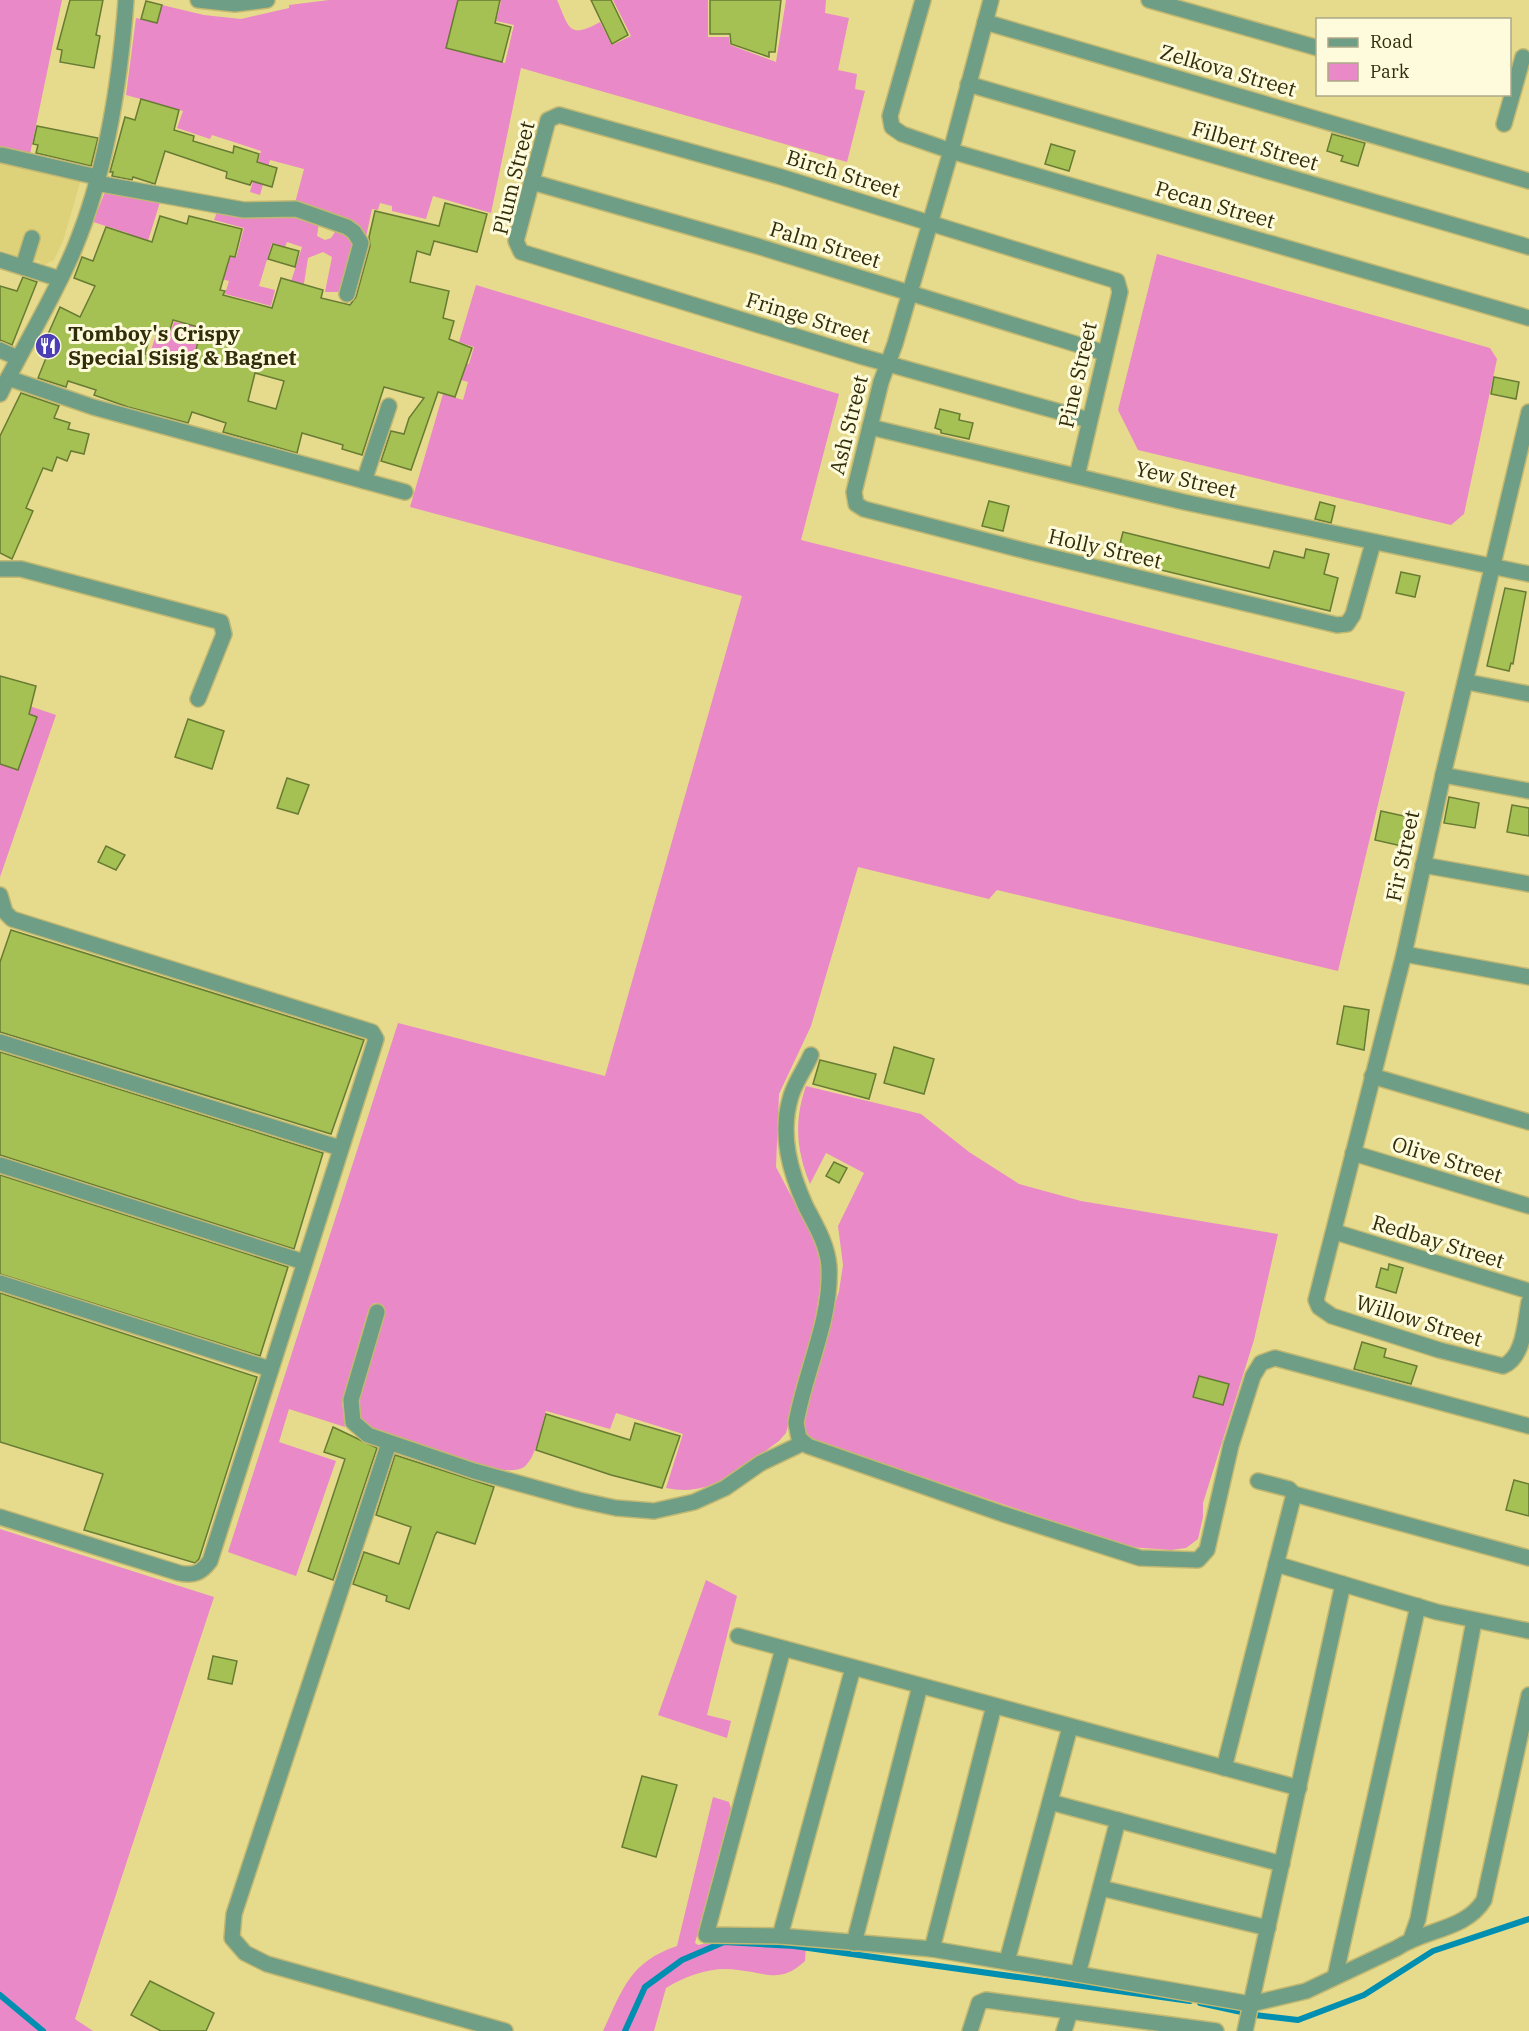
<svg xmlns="http://www.w3.org/2000/svg" width="1529" height="2031" viewBox="0 0 1529 2031" font-family="'IBM Plex Serif',serif">
<rect width="100%" height="100%" fill="#e6db8c"/>
<polygon fill="#ddd27a" points="0,156 82,176 63,241 54,260 44,265 38,260 34,261 0,250"/>
<g fill="#e989c7">
<polygon points="0,0 62,0 29,159 0,150"/>
<path d="M329,0H458L446,48L505,63L514,25L496,21L501,2L497,0H557C569,27 568,40 600,22L612,45L631,36L613,0H708V37H729L730,45L776,62L786,0H826L825,13L849,18L838,70L857,74L855,89L865,91L847,162L521,68L491,213L433,196L426,219L392,211V206L380,203L378,210L372,209L366,237L295,203L304,169L270,160L260,195L250,192L261,151L212,135L210,139L177,128L183,111L126,95L136,18L157,23L162,5L204,15L241,19L289,8V5Z"/>
<polygon points="105,192 160,202 140,267 122,254 128,233 93,222"/>
<path d="M217,212L285,213L319,222L317,236L325,240L331,238L335,232C365,230 346,272 342,288L338,292H325L332,257L323,252L308,258L302,296L289,288L302,247L287,242L285,247L272,243L259,286L275,290L271,306L225,294L229,281L214,277L217,254L236,258L244,228L214,220Z"/>
<polygon points="1157,254 1490,348 1497,359 1464,514 1451,525 1138,450 1118,410"/>
<path d="M476,285L839,394L801,540L1405,692L1338,971L997,890L989,899L858,867L811,1026L779,1094L776,1167L822,1255V1276L814,1326L786,1433L779,1441C743,1467 714,1498 666,1488L683,1434L616,1413L610,1429L546,1411C541,1426 537,1457 524,1467C502,1482 399,1440 372,1431L360,1421L355,1409L384,1314L381,1305L374,1303L368,1311L342,1401L345,1427L289,1409L279,1442L336,1461L296,1576L228,1552L398,1023L605,1076L742,596L410,507L443,394L463,400L468,382L448,376L453,359L469,364L474,347L459,342Z"/>
<polygon points="174,322 195,326 195,330 201,331 188,369 171,363 171,360 150,354 158,328 171,331"/>
<polygon points="0,696 56,715 0,877"/>
<path d="M806,1086L921,1114L969,1152L1019,1184L1081,1201L1278,1234L1254,1340L1203,1503V1517L1198,1539L1186,1548L1171,1550L1129,1547L917,1475L815,1444L804,1435L802,1424L810,1388L839,1291L843,1265L838,1226L864,1173L826,1153L810,1184C796,1150 794,1120 806,1086Z"/>
<polygon points="0,1529 214,1597 75,2019 93,2031 0,2031"/>
<polygon points="706,1580 737,1596 707,1715 731,1721 727,1738 658,1715"/>
<path d="M713,1797L729,1802L731,1809L695,1943L698,1945L728,1939L806,1945L805,1961C780,1984 767,1973 738,1970C713,1966 687,1975 666,1988L654,2031H603C623,1988 630,1962 677,1946Z"/>
</g>
<g fill="none" stroke-linecap="round" stroke-linejoin="round">
<g stroke="#008fb1" stroke-width="6">
<polyline points="0,1995 43,2031"/>
<polyline points="1200,2003 1255,2015 1298,2020 1364,1995 1433,1951 1529,1919"/>
<polyline points="625,2031 645,1987 682,1960 724,1942 794,1946 1190,2001"/>
</g>
</g>
<g fill="#a5c154" stroke="#687b33" stroke-width="1.5" fill-rule="evenodd">
<polygon points="70,0 103,0 96,35 100,36 94,68 60,62 62,50 57,49"/>
<polygon points="458,0 500,0 495,23 511,27 502,62 446,48"/>
<polygon points="591,0 611,0 628,35 612,44"/>
<polygon points="710,0 781,0 775,52 769,52 769,57 731,44 730,34 710,34"/>
<polygon points="146,1 162,5 157,23 141,19"/>
<polygon points="141,99 179,110 174,130 194,136 193,141 233,153 234,146 259,154 257,162 277,168 272,187 252,181 250,185 226,178 227,172 165,151 155,184 133,177 132,180 112,176 113,172 110,172 125,117 135,120"/>
<polygon points="37,126 98,138 91,166 36,153 38,145 33,144"/>
<polygon points="1332,134 1365,143 1358,166 1341,161 1343,156 1327,151"/>
<polygon points="1051,144 1075,151 1069,171 1045,164"/>
<path d="M445,203L487,214L477,252L434,241L430,255L417,251L410,282L449,291L443,318L454,321L449,339L472,348L455,397L438,392L411,470L381,461L391,431L404,434L409,418L424,398L384,387L362,455L342,449L343,445L302,433L297,453L223,432L226,423L192,412L188,423L128,407L94,395L96,390L68,381L66,387L38,378L48,353L41,350L60,307L80,317L95,286L74,278L82,257L93,261L106,227L152,242L160,216L187,224L189,216L242,229L235,257L230,256L220,290L225,291L223,295L272,308L281,278L323,290L321,298L350,305L356,297L370,246L369,237L375,211L439,226ZM173,320L202,328L190,370L145,354L153,326L170,330ZM255,373L284,381L276,409L248,401Z"/>
<polygon points="273,244 299,251 295,267 268,259"/>
<polygon points="23,277 37,282 12,345 0,340 0,286 17,291"/>
<polygon points="1494,377 1519,382 1516,399 1491,394"/>
<polygon points="21,393 59,406 54,418 70,423 68,429 89,434 84,454 71,451 67,461 57,457 52,471 43,468 26,508 33,511 12,559 0,553 0,436"/>
<polygon points="940,409 960,414 959,420 973,423 969,439 941,433 941,430 935,428"/>
<polygon points="989,501 1009,506 1003,531 982,526"/>
<polygon points="1320,502 1335,506 1331,523 1315,519"/>
<polygon points="1123,532 1269,568 1274,551 1304,558 1306,549 1329,554 1324,574 1338,578 1330,611 1116,559"/>
<polygon points="1401,572 1420,576 1415,597 1396,593"/>
<polygon points="1505,588 1526,592 1513,664 1511,663 1509,671 1487,666"/>
<polygon points="0,676 36,686 29,714 37,717 18,770 0,764"/>
<polygon points="188,719 224,731 212,769 175,757"/>
<polygon points="287,778 309,785 298,814 277,808"/>
<polygon points="1449,797 1479,803 1475,828 1444,823"/>
<polygon points="1512,805 1529,808 1529,836 1507,832"/>
<polygon points="1381,811 1413,818 1411,827 1415,828 1411,848 1375,840"/>
<polygon points="106,846 125,855 116,870 98,862"/>
<polygon points="11,930 364,1040 331,1134 0,1032 0,962"/>
<polygon points="1344,1006 1369,1010 1364,1050 1337,1044"/>
<polygon points="894,1047 934,1059 924,1094 884,1083"/>
<polygon points="0,1052 323,1153 294,1249 0,1155"/>
<polygon points="820,1060 876,1074 869,1099 813,1084"/>
<polygon points="834,1162 847,1168 839,1183 826,1176"/>
<polygon points="0,1175 288,1267 260,1356 0,1274"/>
<polygon points="1389,1264 1403,1268 1396,1293 1376,1287 1381,1268 1388,1270"/>
<polygon points="0,1293 257,1377 199,1559 195,1563 84,1530 103,1474 0,1442"/>
<polygon points="1362,1342 1386,1349 1384,1357 1417,1366 1411,1384 1354,1369"/>
<polygon points="1199,1376 1229,1384 1223,1405 1193,1397"/>
<polygon points="546,1414 630,1440 635,1423 680,1436 662,1488 611,1475 536,1450"/>
<polygon points="333,1427 377,1448 333,1580 308,1571 345,1459 324,1452"/>
<polygon points="395,1455 494,1487 475,1544 437,1532 435,1535 409,1609 386,1601 387,1596 353,1584 364,1552 399,1564 411,1527 376,1515"/>
<polygon points="1514,1480 1529,1484 1529,1516 1506,1510"/>
<polygon points="213,1656 237,1661 232,1684 208,1679"/>
<polygon points="642,1776 677,1785 656,1857 622,1847"/>
<polygon points="150,1981 214,2013 206,2031 161,2031 131,2015"/>
</g>
<g fill="none" stroke-linecap="round" stroke-linejoin="round">
<g stroke="#c2b872" stroke-width="18">
<g id="minor">
<polyline points="198,0 235,4 267,0"/>
<polyline points="923,0 890,116 892,127 902,134 951,151 1529,318"/>
<polyline points="991,0 951,151 895,344 881,382 854,492 856,504 864,509 1030,552 1337,625 1347,624 1353,615 1373,543"/>
<polyline points="1149,0 1318,48"/>
<polyline points="985,22 1529,181"/>
<polyline points="968,84 1529,247"/>
<polyline points="1504,124 1523,57"/>
<polyline points="2,155 97,177"/>
<polyline points="532,182 757,246 1105,353"/>
<polyline points="96,183 244,210 296,209 347,227 354,232 361,243 347,294"/>
<polyline points="0,260 60,279"/>
<polyline points="23,267 32,238"/>
<polyline points="0,350 18,358"/>
<polyline points="8,378 93,407 405,492"/>
<path d="M0,394C24,345 54,298 75,247C107,169 120,83 126,0"/>
<path d="M1529,412L1443,775L1404,954L1316,1300L1319,1307L1332,1316L1439,1350L1503,1366C1524,1358 1525,1322 1529,1302"/>
<polyline points="870,427 1184,502 1529,574"/>
<polyline points="1077,476 1120,292 1117,281 778,176 559,115 548,120 516,241 521,252 860,356 1089,420"/>
<polyline points="364,481 389,406"/>
<polyline points="0,569 21,569 221,622 224,634 198,699"/>
<polyline points="1467,682 1529,694"/>
<polyline points="1443,775 1529,791"/>
<polyline points="1423,865 1529,884"/>
<path d="M0,895L5,912L12,919L372,1032L376,1039L210,1561C201,1573 194,1576 179,1573L0,1517"/>
<polyline points="1404,954 1529,977"/>
<polyline points="0,1042 340,1148"/>
<path d="M811,1055C805,1069 795,1082 791,1096C779,1134 790,1172 806,1207C816,1226 827,1244 829,1266C832,1319 805,1371 796,1423L799,1438L808,1446L1003,1514L1140,1558L1198,1560L1207,1550L1231,1445L1253,1376L1261,1363L1275,1358L1529,1426"/>
<polyline points="1372,1076 1529,1122"/>
<polyline points="1353,1153 1529,1206"/>
<polyline points="0,1165 304,1262"/>
<polyline points="1335,1232 1529,1291"/>
<polyline points="0,1283 270,1369"/>
<polyline points="377,1312 351,1400 353,1422 368,1435 474,1471 579,1500 616,1508 654,1511 694,1502 725,1488 761,1463 803,1443"/>
<polyline points="389,1443 234,1914 232,1938 245,1953 267,1964 505,2031"/>
<polyline points="1258,1481 1289,1489 1294,1494 1529,1558"/>
<polyline points="1276,1564 1437,1612 1529,1631"/>
<polyline points="738,1636 1299,1788"/>
<path d="M783,1649L706,1935L780,1936L932,1949L1251,2004L1306,1991L1397,1948C1425,1929 1466,1930 1484,1900L1529,1695"/>
<polyline points="1224,1768 1294,1494"/>
<polyline points="1050,1802 1282,1864"/>
<polyline points="1101,1888 1268,1928"/>
<polyline points="780,1936 853,1668"/>
<polyline points="1411,1939 1418,1919 1474,1621"/>
<polyline points="854,1943 920,1686"/>
<polyline points="932,1949 994,1706"/>
<polyline points="1007,1961 1070,1727"/>
<polyline points="1078,1974 1118,1820"/>
<polyline points="1335,1977 1418,1606"/>
<polyline points="970,2031 979,2003 986,2000 1216,2031"/>
<polyline points="1064,2031 1070,2012"/>
<polyline points="1245,2031 1343,1584"/>
</g>
</g>
<use href="#minor" stroke="#6e9e85" stroke-width="15"/>
</g>
<defs>
<g id="restaurant-disc" transform="scale(1.35)"><circle r="9.5" fill="#4c3eb5" stroke="#fefbdc"/><path d="M-5-6h1v4h1v-4h1v4h1v-4h1v5L-1.5 .5V6h-2V.5L-5-1ZM5-6V6H3V1.5H1.5Q1.5-4 5-6Z" fill="#fff"/></g>
</defs>
<g fill-rule="evenodd">
<use href="#restaurant-disc" x="48" y="346"/>
</g>
<g text-anchor="middle" stroke-width="6" stroke-linejoin="round" paint-order="stroke">
<g font-size="21" fill="#312d0b" stroke="#fefbdc">
<text transform="translate(1228 71) rotate(16)" y="7">Zelkova Street</text>
<text transform="translate(1255 146) rotate(16)" y="7">Filbert Street</text>
<text transform="translate(843 174) rotate(17)" y="7">Birch Street</text>
<text transform="translate(514 178) rotate(-76)" y="7">Plum Street</text>
<text transform="translate(1215 205) rotate(16)" y="7">Pecan Street</text>
<text transform="translate(825 245) rotate(17)" y="7">Palm Street</text>
<text transform="translate(808 318) rotate(17)" y="7">Fringe Street</text>
<text transform="translate(1078 375) rotate(-77)" y="7">Pine Street</text>
<text transform="translate(849 425) rotate(-76)" y="7">Ash Street</text>
<text transform="translate(1186 480) rotate(13)" y="7">Yew Street</text>
<text transform="translate(1105 549) rotate(13)" y="7">Holly Street</text>
<text transform="translate(1403 856) rotate(-78)" y="7">Fir Street</text>
<text transform="translate(1447 1160) rotate(17)" y="7">Olive Street</text>
<text transform="translate(1438 1242) rotate(17)" y="7">Redbay Street</text>
<text transform="translate(1419 1321) rotate(17)" y="7">Willow Street</text>
</g>
<g font-size="21" font-weight="bold" fill="#312d0b" stroke="#fefbdc" text-anchor="start">
<text x="68" y="341">Tomboy's Crispy<tspan x="68" dy="24">Special Sisig &amp; Bagnet</tspan></text>
</g>
</g>
<rect x="1316" y="18" width="195" height="78" fill="#fefbdc" stroke="#aca988" stroke-width="1.5"/>
<rect x="1328" y="38" width="30" height="9" fill="#6e9e85" stroke="#aca988" stroke-width="1.5"/>
<text x="1370" y="48" font-size="18" fill="#312d0b">Road</text>
<rect x="1328" y="63" width="30" height="18" fill="#e989c7" stroke="#aca988" stroke-width="1.5"/>
<text x="1370" y="78" font-size="18" fill="#312d0b">Park</text>
</svg>
